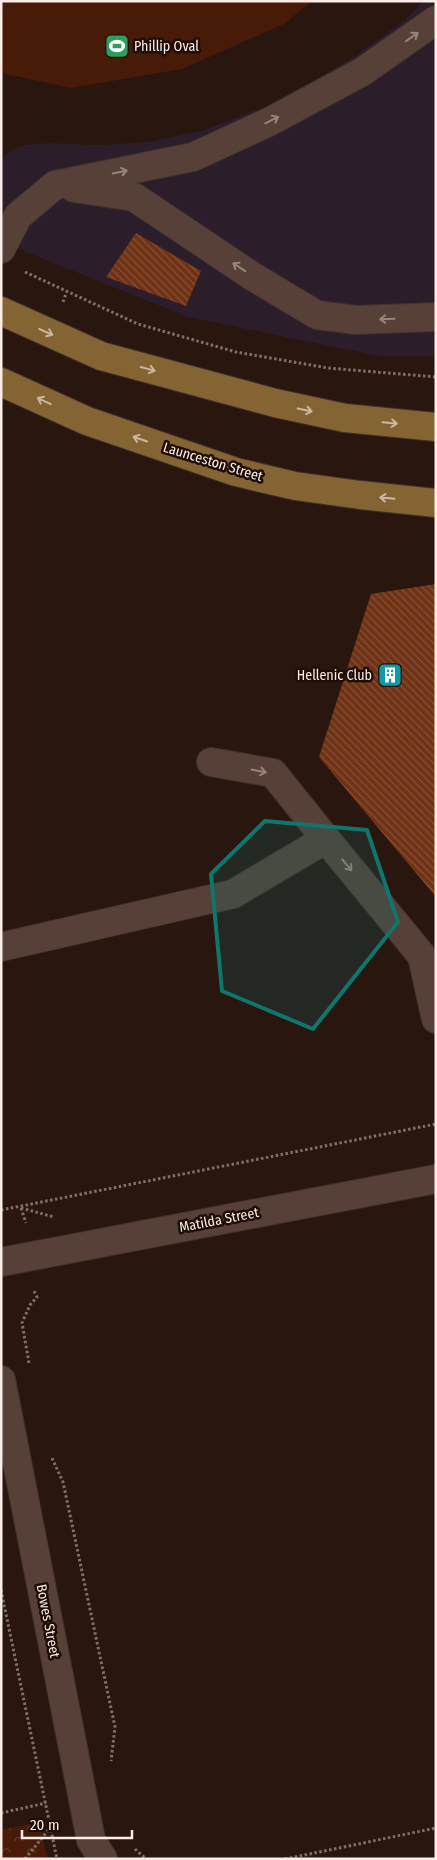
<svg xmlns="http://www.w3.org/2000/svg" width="437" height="1860" font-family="'Fira Sans Condensed',sans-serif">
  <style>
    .industrial { fill: #2b1d29 }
    .grass { fill: #481a08 }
    .park { fill: url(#park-crowns) }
    .building { fill: url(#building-back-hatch) }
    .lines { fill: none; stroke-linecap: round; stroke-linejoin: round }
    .minor-casing { stroke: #40322e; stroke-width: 30 }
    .major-casing { stroke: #40322e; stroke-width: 30 }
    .path { stroke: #81706a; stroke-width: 3; stroke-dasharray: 2.5 2.5; stroke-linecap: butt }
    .minor { stroke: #574038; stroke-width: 28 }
    .major { stroke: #856434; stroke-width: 28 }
    .oneway { stroke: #98857e }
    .oneway2 { stroke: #cbb69f }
    .marked { fill: #0f766e; fill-opacity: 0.2; stroke: #0f766e; stroke-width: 4; stroke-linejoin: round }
    .labels { text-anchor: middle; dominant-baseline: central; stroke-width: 5; stroke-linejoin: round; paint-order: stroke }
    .poi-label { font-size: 14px; fill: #faece7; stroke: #1f0d06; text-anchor: start }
    .street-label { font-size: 14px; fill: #faece7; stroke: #1f0d06 }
  </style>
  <defs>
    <pattern id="park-crowns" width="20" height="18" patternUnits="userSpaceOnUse" patternTransform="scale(1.25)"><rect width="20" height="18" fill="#481a08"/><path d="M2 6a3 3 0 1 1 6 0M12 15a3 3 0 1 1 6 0" fill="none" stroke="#633b2c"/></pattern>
    <pattern id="building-back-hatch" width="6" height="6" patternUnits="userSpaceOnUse" patternTransform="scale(1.25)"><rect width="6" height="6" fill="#703215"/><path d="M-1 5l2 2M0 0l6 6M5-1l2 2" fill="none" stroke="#855037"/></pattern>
  </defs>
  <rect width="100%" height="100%" fill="#29160f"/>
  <path class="industrial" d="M423,1H436V356H377L188,317L1,242V158L10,151L25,145L49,143L97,145L148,142L205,130L281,100L352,58L405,20Z"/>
  <path class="grass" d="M1,1H312L284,24L182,69L71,88L1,73Z"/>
  <path class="park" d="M40,1822L47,1859H1V1830Z"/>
  <path class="building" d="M136,233L201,271L186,306L106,277Z
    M436,584V897L319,757L371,594Z"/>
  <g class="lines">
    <g class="minor-casing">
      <path id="minor" d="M74,188L134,197L252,276L317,315L356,320L436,317
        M1,249L18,216L55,185L193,157L269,122L362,72L436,20
        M211,762L273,773L326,839
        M1,947L233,894L326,839L422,956L436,1019
        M1,1262L436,1179
        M1,1380L91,1840L103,1859"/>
    </g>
    <g class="major-casing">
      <path id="major" d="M1,311L101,356L275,403L345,418L436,427
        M1,382L87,421L236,472L295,486L360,495L436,503"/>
    </g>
    <path class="path" d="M25,272L138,324L236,352L328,368L436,377
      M63,302L67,291
      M21,1208L54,1217
      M21,1208L26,1223
      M1,1210L436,1124
      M29,1363L22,1323L30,1305L37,1297L33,1289
      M52,1458L63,1482L115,1727L111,1761
      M1,1590L57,1859
      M1,1813L46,1803
      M135,1849L146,1859
      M25,1859L50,1828
      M285,1859L436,1828"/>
    <use href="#minor" class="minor"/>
    <use href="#major" class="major"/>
  </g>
  <defs><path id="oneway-shaft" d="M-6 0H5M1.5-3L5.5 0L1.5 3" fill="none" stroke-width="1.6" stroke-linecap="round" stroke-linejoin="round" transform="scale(1.25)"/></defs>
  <g class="oneway">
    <use href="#oneway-shaft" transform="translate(412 37) rotate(-35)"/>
    <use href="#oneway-shaft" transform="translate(272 120) rotate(-27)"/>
    <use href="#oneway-shaft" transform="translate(120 172) rotate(-12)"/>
    <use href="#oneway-shaft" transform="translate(239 267) rotate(-146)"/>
    <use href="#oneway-shaft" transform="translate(387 319) rotate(178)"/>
    <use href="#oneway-shaft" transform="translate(259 771) rotate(11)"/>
    <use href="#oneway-shaft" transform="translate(347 865) rotate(50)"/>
  </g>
  <g class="oneway2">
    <use href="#oneway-shaft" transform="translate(46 332) rotate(24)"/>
    <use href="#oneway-shaft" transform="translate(148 369) rotate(15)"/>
    <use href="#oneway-shaft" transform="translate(44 401) rotate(-155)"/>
    <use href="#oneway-shaft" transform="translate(305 410) rotate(12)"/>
    <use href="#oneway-shaft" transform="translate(390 423) rotate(5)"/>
    <use href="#oneway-shaft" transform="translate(140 439) rotate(-161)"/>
    <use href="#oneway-shaft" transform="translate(387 498) rotate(-174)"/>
  </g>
  <path class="marked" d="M265,821L367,830L398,922L313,1029L222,991L211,874Z"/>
  <defs>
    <g id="stadium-square" transform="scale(1.25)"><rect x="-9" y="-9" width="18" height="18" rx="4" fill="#2e9e5b" stroke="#1f0d06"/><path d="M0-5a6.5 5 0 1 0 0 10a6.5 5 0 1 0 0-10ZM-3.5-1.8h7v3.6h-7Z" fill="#fff"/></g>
    <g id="building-square" transform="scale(1.25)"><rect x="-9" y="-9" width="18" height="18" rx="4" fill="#0f9aa8" stroke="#1f0d06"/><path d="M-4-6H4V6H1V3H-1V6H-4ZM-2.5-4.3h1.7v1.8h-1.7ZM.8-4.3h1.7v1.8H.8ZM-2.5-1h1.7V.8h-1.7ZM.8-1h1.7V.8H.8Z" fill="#fff"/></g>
  </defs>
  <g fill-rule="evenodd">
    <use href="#stadium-square" x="117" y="46"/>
    <use href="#building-square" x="390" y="675"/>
  </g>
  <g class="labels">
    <g class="poi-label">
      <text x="134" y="46">Phillip Oval</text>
      <text x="372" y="675" text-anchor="end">Hellenic Club</text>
    </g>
    <g class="street-label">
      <text transform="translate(213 462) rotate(17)">Launceston Street</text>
      <text transform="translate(219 1220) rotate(-11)">Matilda Street</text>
      <text transform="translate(48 1621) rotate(79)">Bowes Street</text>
    </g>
  </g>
  <rect width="437" height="1860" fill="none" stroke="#faece7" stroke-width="5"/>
  <path d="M22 1830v8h110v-8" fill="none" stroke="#faece7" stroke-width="2.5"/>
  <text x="30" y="1830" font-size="15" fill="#faece7" stroke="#1f0d06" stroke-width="4" paint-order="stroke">20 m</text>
</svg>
